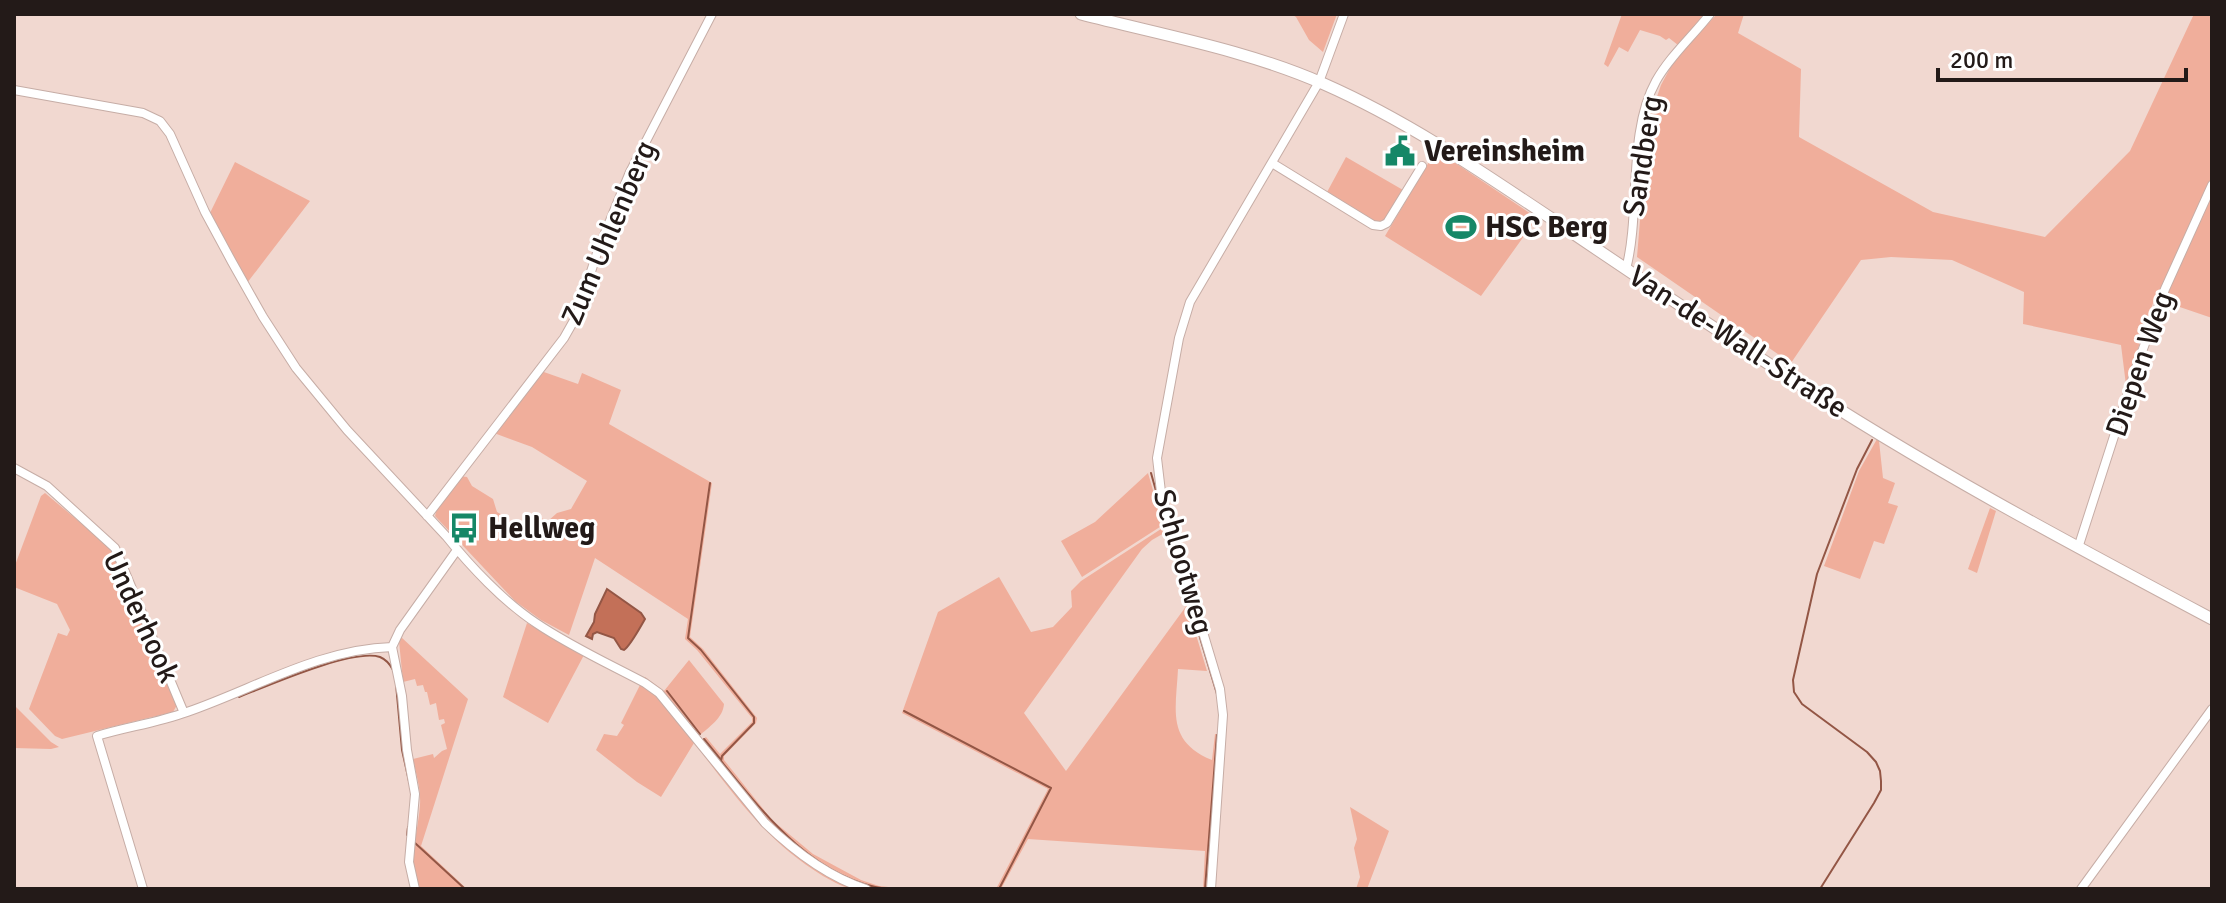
<svg xmlns="http://www.w3.org/2000/svg" width="2226" height="903" font-family="Signika,sans-serif">
  <style>
    .green { fill: #f0ae9b }
    .water { fill: #c37058; stroke: #935645; stroke-width: 2 }
    .lines { fill: none; stroke-linecap: round; stroke-linejoin: round }
    .stream { stroke: #935645; stroke-width: 2 }
    .street-casing { stroke: #c6ada6; stroke-width: 10 }
    .secondary-casing { stroke: #c6ada6; stroke-width: 13 }
    .street { stroke: #fff; stroke-width: 8 }
    .secondary { stroke: #fff; stroke-width: 11 }
    .labels { text-anchor: middle; dominant-baseline: central; stroke-width: 6; stroke-linejoin: round; paint-order: stroke }
    .poi-label { font-size: 30px; font-weight: bold; fill: #231a18; stroke: #fff; text-anchor: start }
    .street-label { font-size: 30px; fill: #231a18; stroke: #fff }
  </style>
  <rect width="100%" height="100%" fill="#f1d8d0"/>
  <path class="green" d="M1291,14H1337L1323,52L1309,40L1296,17Z
    M1622,14H1705L1678,45L1669,38L1666,40L1660,36L1640,30L1628,52L1619,47L1608,67L1604,64Z
    M1717,14H1744L1738,33L1801,69L1799,137L1933,212L2045,237L2130,151L2194,14H2212V318L2168,303L2154,300L2126,385L2121,345L2023,324L2024,292L1952,260L1891,257L1861,260L1791,363L1637,257L1648,123L1661,85L1675,59Z
    M1436,150L1537,218L1481,296L1385,236Z
    M1346,157L1403,190L1386,219L1377,222L1372,221L1326,194Z
    M235,162L310,201L247,283L209,215Z
    M541,371L578,384L582,373L621,390L609,424L712,483L690,637L703,649L757,718L756,723L724,756V760L772,820L813,854L861,880L879,886L907,889H875L862,885L812,859L769,824L702,740L706,737L720,754L752,722V718L697,650L685,639L688,619L595,558L569,635L541,620L515,601L435,516L437,508L460,476L467,477L472,486L493,499L497,512L506,517L521,537H527L541,518L548,521L557,513L571,509L587,481L532,447L494,433Z
    M1877,439L1879,441L1883,478L1895,483L1888,503L1898,506L1884,544L1874,541L1860,579L1824,566L1859,471Z
    M1148,473L1163,525L1082,577L1061,541L1095,522Z
    M45,493L113,550L177,705L173,712L62,739L55,736L29,709L58,633L67,636L70,630L57,604L14,587V568L41,496Z
    M1990,508L1996,511L1977,573L1968,569Z
    M1164,527L1166,532L1152,540L1142,549L1024,713L1066,771L1187,605L1207,671L1178,669C1176,710 1166,741 1212,760L1215,734H1219L1207,889H1203L1205,851L1028,839L1001,889H996L1048,789L902,713L938,612L999,577L1031,632L1053,627L1072,607L1071,591L1081,581Z
    M527,623L584,655L548,723L503,697Z
    M401,637L468,699L421,846L467,889H419C407,860 418,834 420,805C421,789 416,774 413,759L433,754L434,758L442,751L447,749L441,725L445,723L444,719L439,720L436,703L430,705L427,692H425L423,685L417,686L415,679L403,682L399,641Z
    M689,660L724,704C723,718 709,727 699,736L645,679V677L664,691Z
    M640,685H644L657,694L764,826L857,889C845,889 834,882 823,876C765,841 735,795 694,743L661,797L637,782L596,750L604,734L617,736L624,725L621,723Z
    M14,705L51,742L59,747L51,749L14,748Z
    M1350,807L1389,831L1367,889H1356L1360,877L1354,848L1357,839Z"/>
  <path class="water" d="M607,589L641,613L645,619C641,626 630,646 624,650L621,649L614,638L597,632L593,634L592,639L586,636L594,622L595,614Z"/>
  <g class="lines">
    <path class="stream" d="M1151,473L1165,523
      M710,483L688,638L701,650L754,717V723L722,756L721,761C764,814 814,879 887,889
      M1167,528L1217,694
      M396,684L402,750L409,781
      M667,691L700,734
      M239,697C267,686 353,648 380,657C387,660 390,664 393,670
      M904,711L1051,788L999,889
      M704,739L721,760
      M407,835L408,827
      M415,843L465,889
      M1205,889L1217,735
      M1820,889L1874,803L1881,790V781L1880,771L1876,762L1867,752L1802,704L1794,692L1793,680L1817,574L1857,469L1872,440"/>
    <g class="street-casing">
      <path id="street" d="M14,90L143,113L160,121L170,134L205,212L232,262L263,317L296,368L347,430L446,536C470,566 504,602 536,623C570,646 609,664 645,683L659,693L765,823C794,851 828,877 866,889
        M1272,163L1373,225L1381,226L1387,223L1422,166
        M1626,269C1641,213 1627,133 1656,81C1670,56 1692,37 1710,14
        M14,468L47,486L115,548L184,713
        M427,516L564,338L577,315L598,250L630,172L712,14
        M2078,548L2136,368L2165,289L2212,185
        M143,889L97,736C126,727 157,723 187,712C254,689 319,649 392,647
        M415,889L409,862L415,794L407,750L402,696L392,647L400,630L457,550
        M1211,889L1223,715L1220,689L1161,492L1157,458L1179,338L1190,302L1319,82L1344,14
        M2081,889L2212,709"/>
    </g>
    <g class="secondary-casing">
      <path id="secondary" d="M1081,14C1162,35 1247,50 1324,84C1408,121 1482,172 1558,223C1633,274 1708,324 1784,374C1922,465 2067,542 2212,619"/>
    </g>
    <use href="#street" class="street"/>
    <use href="#secondary" class="secondary"/>
  </g>
  <defs>
    <g id="civic-bare" transform="scale(2.4)"><path d="M-.6-6.5H3V-4.5H.6V-3L4-1V1h2V6H-6V1h2V-1L-.6-3ZM-1.2 2.5V6h2.4V2.5Z" fill="#168767" stroke="#fff" stroke-width="2.5" paint-order="stroke"/></g>
    <g id="stadium-bare" transform="scale(2.4)"><path d="M0-5a6.5 5 0 1 0 0 10a6.5 5 0 1 0 0-10ZM-3.5-1.8h7v3.6h-7Z" fill="#168767" stroke="#fff" stroke-width="2.5" paint-order="stroke"/></g>
    <g id="bus-bare" transform="scale(2.4)"><path d="M-5-6H5V4H4V6H2V4H-2V6H-4V4H-5ZM-3.5-4V0h7V-4ZM-3.5 1.2v1.5H-2V1.2ZM2 1.2v1.5H3.5V1.2Z" fill="#168767" stroke="#fff" stroke-width="2.5" paint-order="stroke"/></g>
  </defs>
  <g fill-rule="evenodd">
    <use href="#civic-bare" x="1400" y="151"/>
    <use href="#stadium-bare" x="1461" y="227"/>
    <use href="#bus-bare" x="464" y="528"/>
  </g>
  <g class="labels">
    <g class="poi-label">
      <text x="1424" y="151">Vereinsheim</text>
      <text x="1485" y="227">HSC Berg</text>
      <text x="488" y="528">Hellweg</text>
    </g>
    <g class="street-label">
      <text transform="translate(1643 156) rotate(-81)">Sandberg</text>
      <text transform="translate(609 233) rotate(-67)">Zum Uhlenberg</text>
      <text transform="translate(1738 342) rotate(33)">Van-de-Wall-Straße</text>
      <text transform="translate(2140 364) rotate(-71)">Diepen Weg</text>
      <text transform="translate(1183 562) rotate(74)">Schlootweg</text>
      <text transform="translate(141 617) rotate(65)">Underhook</text>
    </g>
  </g>
  <rect width="2226" height="903" fill="none" stroke="#231a18" stroke-width="32"/>
  <path d="M1938 68v12h248v-12" fill="none" stroke="#231a18" stroke-width="4"/>
  <text x="1950" y="68" font-size="24" fill="#231a18" stroke="#ffffff" stroke-width="6" paint-order="stroke">200 m</text>
</svg>
